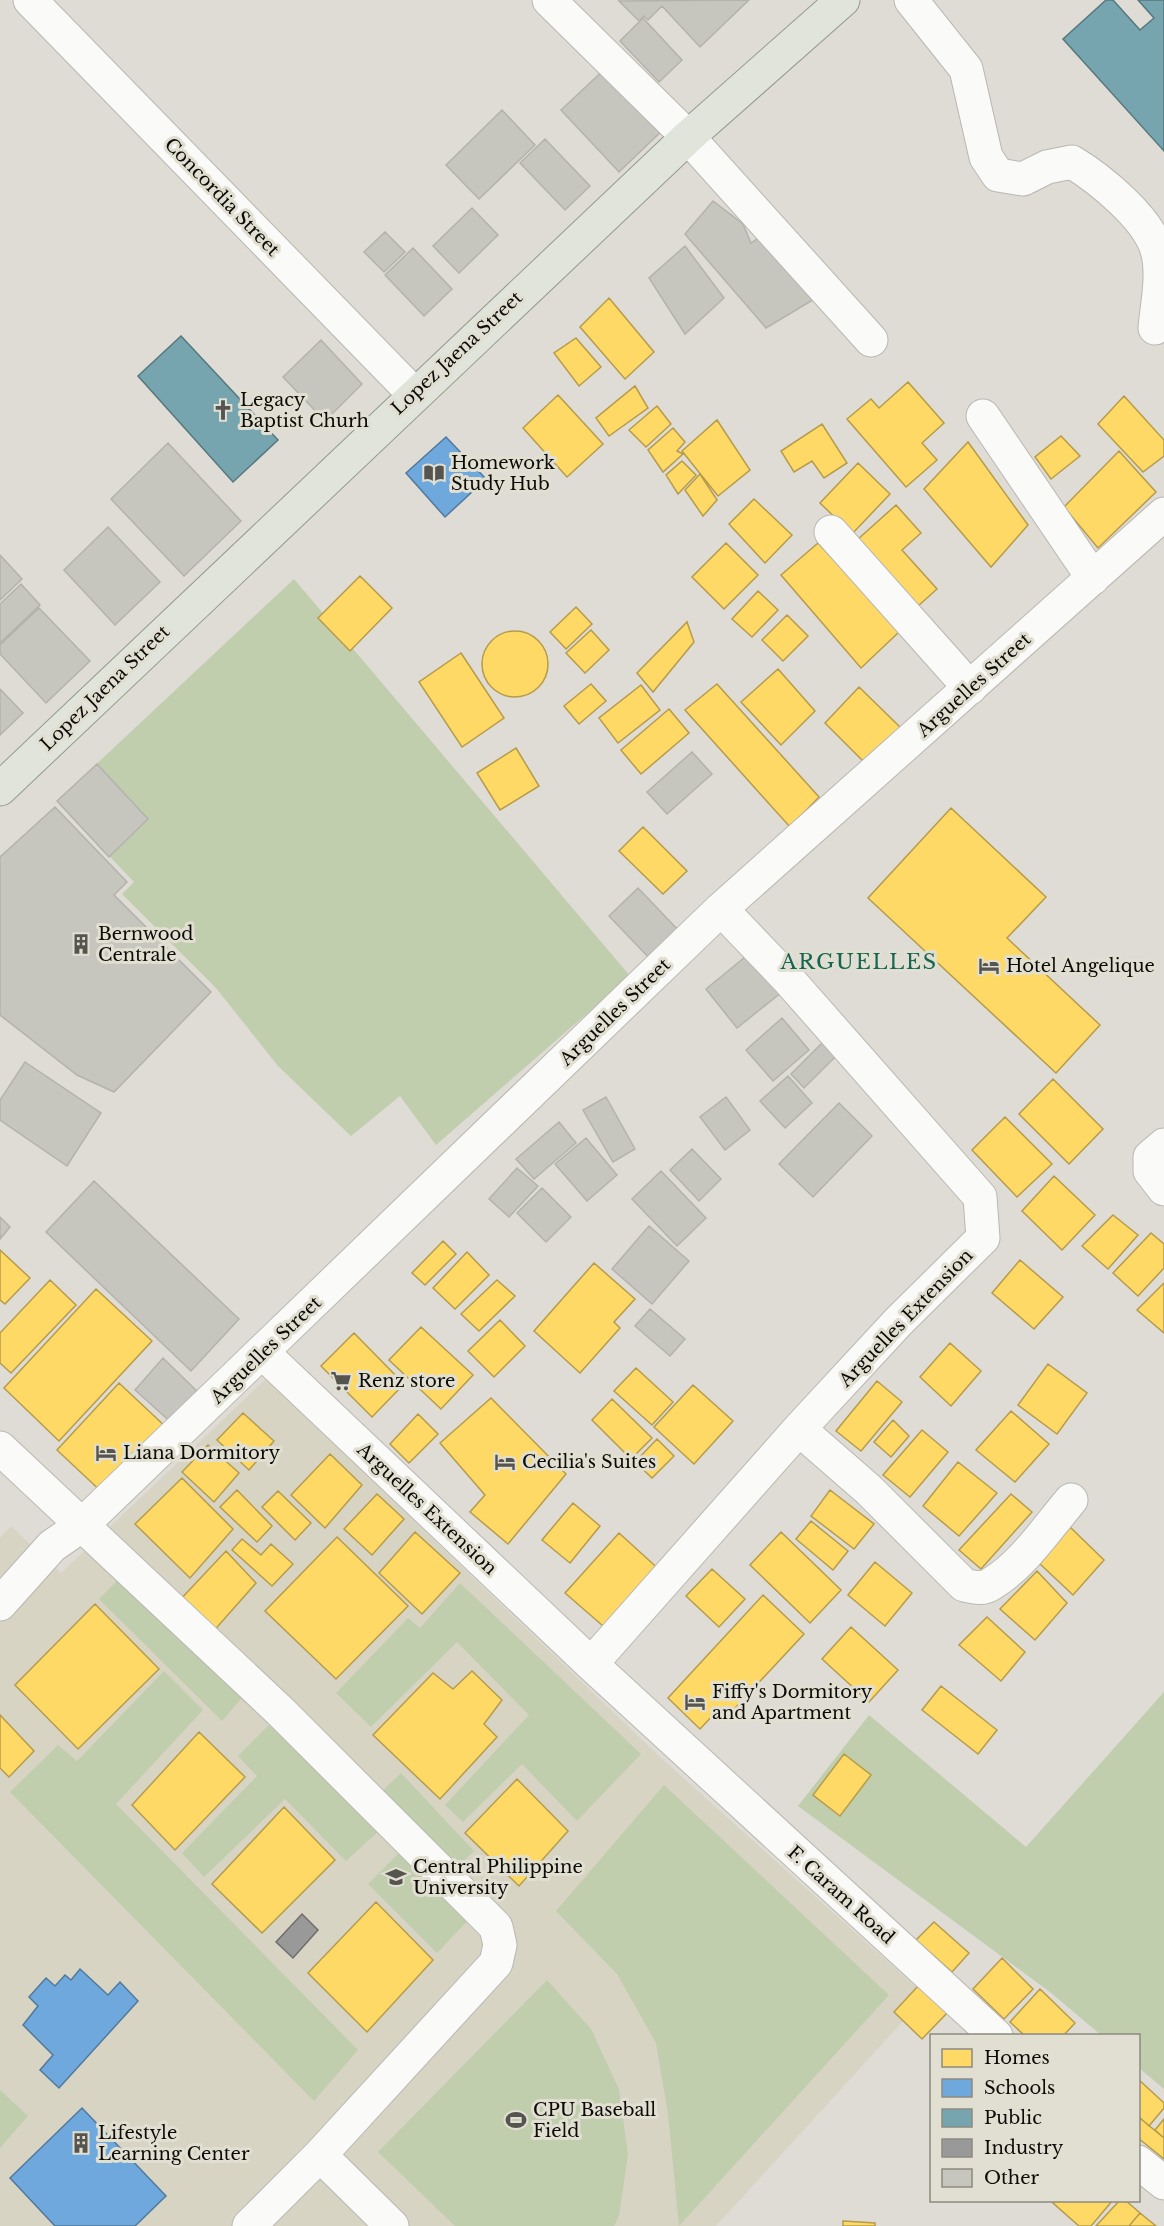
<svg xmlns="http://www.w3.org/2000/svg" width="1164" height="2226" font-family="'Libre Baskerville',serif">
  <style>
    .built { fill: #d7d4c4 }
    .green { fill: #c0cead }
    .homes { fill: #ffd966; stroke: #b69b4a; stroke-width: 1.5 }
    .schools { fill: #6fa8dc; stroke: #51799c; stroke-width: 1.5 }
    .public { fill: #76a5af; stroke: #56777d; stroke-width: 1.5 }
    .industry { fill: #999; stroke: #6f6e6d; stroke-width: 1.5 }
    .building { fill: #c6c5be; stroke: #b4b2ac; stroke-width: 1.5 }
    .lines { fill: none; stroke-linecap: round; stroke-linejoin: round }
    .minor-casing { stroke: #b9b7b1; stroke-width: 35 }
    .major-casing { stroke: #949b89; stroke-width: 35 }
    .minor { stroke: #fafaf9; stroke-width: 33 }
    .major { stroke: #e1e4db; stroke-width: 33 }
    .labels { text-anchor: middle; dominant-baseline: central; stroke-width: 6; stroke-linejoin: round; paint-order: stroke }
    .street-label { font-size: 18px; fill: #0c0b07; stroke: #e1dfd1 }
    .poi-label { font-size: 18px; fill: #0c0b07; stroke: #e1dfd1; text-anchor: start }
    .quarter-label { font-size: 21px; letter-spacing: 1.5px; fill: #176654; stroke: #e1dfd1 }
  </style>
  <rect width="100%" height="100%" fill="#dedcd4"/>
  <path class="built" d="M266,1379L660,1757L926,1996L716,2226H0V1538L11,1526L61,1573Z"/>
  <path class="green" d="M294,579L630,976L436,1145L400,1096L351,1136L278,1066L216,988L122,894L134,882L57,801Z
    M117,1581L245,1694L222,1721L99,1599Z
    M460,1583L641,1754L577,1821L522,1764L463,1822L445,1805L529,1715L457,1642L371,1727L336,1693L408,1618L420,1628Z
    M164,1671L203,1710L116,1804L358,2050L314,2101L10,1792L58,1745L77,1761Z
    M1164,1692V2089L1139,2068L1138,2036L1101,2035L1050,1992L798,1806L869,1715L1026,1847Z
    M274,1720L381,1829L346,1861L285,1799L204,1877L182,1853L257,1776L238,1756Z
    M401,1773L474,1851L452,1872L377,1796Z
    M664,1785L889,1995L679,2226L668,2114L656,2043L617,1974L556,1911Z
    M405,1847L474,1914L437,1953L368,1884Z
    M547,1980L591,2029L619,2089L628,2155L619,2216L614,2226H455L378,2152Z
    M0,2090L28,2116L0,2148Z"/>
  <path class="homes" d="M609,298L654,352L625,379L580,327Z
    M576,338L601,367L579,386L554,353Z
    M908,382L944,423L922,443L937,460L906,487L847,419L871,399L879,408Z
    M635,386L648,408L609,436L596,418Z
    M558,395L603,444L567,477L523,428Z
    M1124,396L1164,440V456L1143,472L1098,424Z
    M657,406L671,424L646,447L629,430Z
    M717,420L750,470L718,496L682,451Z
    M822,424L847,463L824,478L812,461L794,472L781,451Z
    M673,428L685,442L677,451L683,454L663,472L648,450Z
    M1061,436L1080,456L1051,479L1035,457Z
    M968,442L1028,525L991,567L924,489Z
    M1119,451L1156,492L1098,548L1064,507Z
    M682,461L696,475L678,494L666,475Z
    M858,463L890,494L852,534L820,503Z
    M700,474L717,500L703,516L685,490Z
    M754,499L792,535L765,563L729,524Z
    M896,505L921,533L902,550L937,589L917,607L857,540Z
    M726,543L758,575L724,609L692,577Z
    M818,543L900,631L861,668L781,575Z
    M360,576L392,608L350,651L318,618Z
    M758,591L778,610L752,637L732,619Z
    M576,607L592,624L566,649L550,632Z
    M787,615L808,636L783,661L762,640Z
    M687,622L694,642L653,692L637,673Z
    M591,630L609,650L585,673L566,653Z
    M482 664a33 33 0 1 1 66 0a33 33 0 1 1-66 0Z
    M461,653L504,718L462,747L419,682Z
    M778,669L815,711L781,745L741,702Z
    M591,684L606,701L579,724L564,706Z
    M717,684L819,797L790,827L685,710Z
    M641,685L660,710L618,743L599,718Z
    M859,687L901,728L866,764L825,723Z
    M669,709L689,733L641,774L621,750Z
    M516,748L539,786L500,810L477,773Z
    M951,808L1046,897L1007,938L1100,1025L1056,1073L868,898Z
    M643,827L687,871L663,894L619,851Z
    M1053,1079L1103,1129L1069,1164L1019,1114Z
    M1005,1117L1052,1164L1017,1197L972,1150Z
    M1054,1176L1095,1215L1062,1250L1022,1211Z
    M1113,1215L1138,1235L1108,1269L1082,1246Z
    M1151,1233L1164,1244V1268L1138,1296L1113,1273Z
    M443,1241L456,1254L425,1285L412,1273Z
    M0,1250L30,1278L5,1304L0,1300Z
    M467,1252L489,1275L455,1309L433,1288Z
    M1020,1260L1063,1297L1034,1329L992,1293Z
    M594,1263L635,1299L614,1322L620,1328L580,1373L534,1331Z
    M50,1280L76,1305L11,1373L0,1363V1333Z
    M497,1280L515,1296L479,1331L461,1314Z
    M1164,1283V1333L1137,1310Z
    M96,1289L152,1341L59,1441L4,1388Z
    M500,1320L525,1346L494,1377L468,1351Z
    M421,1327L473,1375L441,1409L389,1360Z
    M354,1333L404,1384L372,1417L321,1366Z
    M950,1343L981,1371L951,1406L920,1377Z
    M1048,1364L1087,1393L1057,1434L1018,1405Z
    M636,1368L673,1402L652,1425L614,1391Z
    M877,1381L902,1402L861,1451L836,1431Z
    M119,1383L168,1429L106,1496L57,1450Z
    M693,1385L733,1421L694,1464L654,1427Z
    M491,1398L566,1474L508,1544L470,1512L485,1495L440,1443Z
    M612,1399L652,1438L631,1459L592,1420Z
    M1011,1411L1049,1444L1015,1482L976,1450Z
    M243,1413L274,1441L249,1470L217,1440Z
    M418,1414L438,1434L409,1463L390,1444Z
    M893,1420L909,1436L891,1457L874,1442Z
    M922,1430L948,1452L910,1497L883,1475Z
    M657,1439L674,1456L652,1478L635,1462Z
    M208,1445L239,1473L214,1502L182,1472Z
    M330,1454L362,1485L325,1528L291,1495Z
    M958,1462L997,1493L959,1536L923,1506Z
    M182,1478L233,1529L190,1578L135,1524Z
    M237,1490L272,1526L257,1542L220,1507Z
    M830,1490L874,1524L854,1549L811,1516Z
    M278,1491L311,1523L295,1540L262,1507Z
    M377,1494L404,1519L372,1555L344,1529Z
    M1011,1494L1032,1512L981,1569L959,1550Z
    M573,1503L600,1526L570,1563L542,1540Z
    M811,1521L848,1551L833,1570L796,1539Z
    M1070,1527L1104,1560L1073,1595L1039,1563Z
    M415,1532L460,1573L422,1614L379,1573Z
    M781,1532L841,1590L810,1623L750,1565Z
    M619,1533L663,1573L610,1632L565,1593Z
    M337,1537L408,1606L336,1679L265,1611Z
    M242,1539L261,1555L271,1544L293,1564L272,1586L232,1550Z
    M226,1551L256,1583L211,1634L178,1602Z
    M875,1562L912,1593L885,1626L848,1595Z
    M712,1569L745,1599L719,1627L686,1596Z
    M1037,1571L1067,1603L1035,1640L1000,1609Z
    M763,1595L804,1634L723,1721L715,1713L700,1729L668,1698Z
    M95,1604L159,1669L78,1749L15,1685Z
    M987,1617L1025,1652L1001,1681L959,1645Z
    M851,1627L898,1670L869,1702L822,1659Z
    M472,1671L502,1700L484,1724L497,1737L440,1799L373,1735L433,1673L453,1689Z
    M941,1686L997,1730L978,1754L922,1710Z
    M0,1715L34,1751L9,1777L0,1768Z
    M199,1732L245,1777L175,1850L132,1805Z
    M844,1754L871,1775L840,1816L813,1795Z
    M517,1779L568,1831L519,1886L465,1833Z
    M284,1807L335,1860L262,1933L212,1884Z
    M376,1902L433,1960L367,2032L308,1973Z
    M934,1922L969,1953L952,1972L916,1940Z
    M1002,1958L1033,1989L1004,2019L973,1989Z
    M919,1985L948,2012L922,2039L894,2012Z
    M1040,1989L1075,2023L1063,2036H1025L1010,2022Z
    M1138,2079L1164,2103V2108L1149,2126L1138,2116Z
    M1141,2119L1164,2138V2159L1138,2138V2122Z
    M1164,2119V2138L1155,2130Z
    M1055,2200H1113L1091,2226H1079L1053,2203Z
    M1120,2200H1125L1140,2213L1129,2226H1096Z
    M1140,2213L1156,2226H1129Z
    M843,2221L875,2223V2226H843Z"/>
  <path class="schools" d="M446,437L486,479L445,517L406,473Z
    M80,1969L108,1995L120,1982L138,2001L59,2088L40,2070L53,2055L23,2025L38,2006L29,1997L46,1978L55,1986L65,1975L71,1980Z
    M82,2108L166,2196L135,2226H55L10,2178Z"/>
  <path class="public" d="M1106,0H1113L1140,30L1154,18L1138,0H1164V151L1063,39Z
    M181,336L278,440L233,482L138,376Z"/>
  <path class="industry" d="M302,1914L318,1930L293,1958L276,1942Z"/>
  <path class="building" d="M749,0L700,47L662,6L648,20L644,16L639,21L619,1Z
    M643,18L682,60L659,82L620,41Z
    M609,65L667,126L619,172L561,110Z
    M502,110L535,145L479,199L446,165Z
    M545,139L590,186L565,210L520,163Z
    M713,201L743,224L751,243L770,230L821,295L766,328L685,234Z
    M472,208L498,235L459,273L433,246Z
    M385,232L405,252L384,272L364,252Z
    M685,246L724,298L685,334L649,278Z
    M413,248L452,289L424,316L385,275Z
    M321,340L362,384L325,421L283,377Z
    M168,443L241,521L184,576L111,499Z
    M108,527L160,582L115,625L64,570Z
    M0,555L22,579L0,600Z
    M21,584L40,605L0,643V604Z
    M39,608L90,661L46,703L0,654V645Z
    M0,689L23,713L0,735Z
    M692,752L712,774L667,814L647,792Z
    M97,764L148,819L109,857L57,801Z
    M55,807L127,882L114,895L211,992L114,1092L77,1075L0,1015V857Z
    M638,888L681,933L652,961L609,916Z
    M750,953L782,992L737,1028L706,989Z
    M782,1018L809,1050L773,1081L746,1050Z
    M823,1042L837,1055L804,1088L791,1074Z
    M25,1062L101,1113L67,1166L0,1120V1100Z
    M788,1076L812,1103L785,1128L760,1101Z
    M606,1097L635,1149L613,1162L583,1110Z
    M726,1097L750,1130L725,1150L700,1117Z
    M839,1103L872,1136L813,1197L779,1164Z
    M559,1122L576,1143L534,1179L516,1159Z
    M586,1138L617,1175L587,1201L555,1164Z
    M692,1149L721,1179L699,1201L670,1170Z
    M517,1168L538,1186L509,1217L489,1199Z
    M661,1171L706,1218L677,1246L632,1199Z
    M94,1181L239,1319L191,1371L46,1232Z
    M542,1188L571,1217L546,1242L517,1213Z
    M0,1217L10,1227L0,1239Z
    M649,1226L689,1261L652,1304L612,1269Z
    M650,1309L685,1339L670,1356L635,1326Z
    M163,1358L201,1395L174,1425L135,1390Z"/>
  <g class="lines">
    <g class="minor-casing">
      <path id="minor" d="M30,0L414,394
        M549,0L688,137L871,340
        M911,0L966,69L986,157L998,175L1023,179L1047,167L1072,162C1100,179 1148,218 1157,250C1164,274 1157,304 1155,328
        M983,416L1093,578
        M831,532L970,688
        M1164,1145L1150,1157V1171L1164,1189
        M263,1353L591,1664L996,2036
        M799,1429L869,1490L964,1585C973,1587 983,1590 991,1584C1023,1565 1047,1528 1071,1500
        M0,1448L280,1711L496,1927L500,1945L496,1963L320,2155L249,2226
        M0,1604L52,1546L81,1526L721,909L1164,514
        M591,1664L799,1429L898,1322L983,1238L980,1197L788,979L721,909
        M320,2155L392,2226
        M1138,2162L1164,2183"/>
    </g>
    <g class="major-casing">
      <path id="major" d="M0,789L688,137L843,0"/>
    </g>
    <use href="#minor" class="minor"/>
    <use href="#major" class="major"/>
  </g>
  <defs>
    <g id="church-bare" transform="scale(1.62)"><path d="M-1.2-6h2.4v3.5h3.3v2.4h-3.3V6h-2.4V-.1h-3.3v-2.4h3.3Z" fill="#56544f" stroke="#e1dfd1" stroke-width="2.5" paint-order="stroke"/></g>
    <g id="library-bare" transform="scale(1.62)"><path d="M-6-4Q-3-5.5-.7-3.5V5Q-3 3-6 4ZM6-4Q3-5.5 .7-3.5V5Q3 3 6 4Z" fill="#56544f" stroke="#e1dfd1" stroke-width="2.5" paint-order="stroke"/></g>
    <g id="building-bare" transform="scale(1.62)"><path d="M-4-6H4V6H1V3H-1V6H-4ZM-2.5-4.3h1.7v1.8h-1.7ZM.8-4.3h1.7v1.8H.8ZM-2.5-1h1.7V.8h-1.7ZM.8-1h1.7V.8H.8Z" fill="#56544f" stroke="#e1dfd1" stroke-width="2.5" paint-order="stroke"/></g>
    <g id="hotel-bare" transform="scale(1.62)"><path d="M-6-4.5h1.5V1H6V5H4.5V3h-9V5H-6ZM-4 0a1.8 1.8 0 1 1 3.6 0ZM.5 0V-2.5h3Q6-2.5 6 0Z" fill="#56544f" stroke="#e1dfd1" stroke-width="2.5" paint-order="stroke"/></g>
    <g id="supermarket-bare" transform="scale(1.62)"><path d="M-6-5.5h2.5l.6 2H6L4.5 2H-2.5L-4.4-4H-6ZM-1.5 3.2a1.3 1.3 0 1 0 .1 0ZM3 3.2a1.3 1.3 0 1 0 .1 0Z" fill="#56544f" stroke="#e1dfd1" stroke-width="2.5" paint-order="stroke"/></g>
    <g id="university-bare" transform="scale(1.62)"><path d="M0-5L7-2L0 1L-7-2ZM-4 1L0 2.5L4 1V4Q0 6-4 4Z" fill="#56544f" stroke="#e1dfd1" stroke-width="2.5" paint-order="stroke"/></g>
    <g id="stadium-bare" transform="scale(1.62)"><path d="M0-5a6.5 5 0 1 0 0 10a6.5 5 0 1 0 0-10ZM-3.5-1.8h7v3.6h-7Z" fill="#56544f" stroke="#e1dfd1" stroke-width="2.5" paint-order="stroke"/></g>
  </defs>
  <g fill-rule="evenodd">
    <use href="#church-bare" x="223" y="410"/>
    <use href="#library-bare" x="434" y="473"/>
    <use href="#building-bare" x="81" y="944"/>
    <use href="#hotel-bare" x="989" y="966"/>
    <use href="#supermarket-bare" x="341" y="1381"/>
    <use href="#hotel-bare" x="106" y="1453"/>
    <use href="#hotel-bare" x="505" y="1462"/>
    <use href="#hotel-bare" x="695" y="1702"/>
    <use href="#university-bare" x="396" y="1877"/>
    <use href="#stadium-bare" x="516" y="2120"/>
    <use href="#building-bare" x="81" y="2143"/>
  </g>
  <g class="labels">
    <g class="street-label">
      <text transform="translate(222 197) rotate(46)">Concordia Street</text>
      <text transform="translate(457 353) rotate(-43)">Lopez Jaena Street</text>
      <text transform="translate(974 685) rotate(-42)">Arguelles Street</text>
      <text transform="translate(105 688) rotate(-44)">Lopez Jaena Street</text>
      <text transform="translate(615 1012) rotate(-44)">Arguelles Street</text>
      <text transform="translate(906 1318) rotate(-46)">Arguelles Extension</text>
      <text transform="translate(266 1350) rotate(-44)">Arguelles Street</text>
      <text transform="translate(427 1509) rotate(43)">Arguelles Extension</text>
      <text transform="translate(841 1895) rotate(42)">F. Caram Road</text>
    </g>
    <g class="poi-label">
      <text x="240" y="400">Legacy<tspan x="240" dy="21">Baptist Churh</tspan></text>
      <text x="451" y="463">Homework<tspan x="451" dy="21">Study Hub</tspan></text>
      <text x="98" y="934">Bernwood<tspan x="98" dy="21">Centrale</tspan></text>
      <text x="1006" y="966">Hotel Angelique</text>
      <text x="358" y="1381">Renz store</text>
      <text x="123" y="1453">Liana Dormitory</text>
      <text x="522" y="1462">Cecilia's Suites</text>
      <text x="712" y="1692">Fiffy's Dormitory<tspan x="712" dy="21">and Apartment</tspan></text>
      <text x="413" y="1867">Central Philippine<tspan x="413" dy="21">University</tspan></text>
      <text x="533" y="2110">CPU Baseball<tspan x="533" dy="21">Field</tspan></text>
      <text x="98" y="2133">Lifestyle<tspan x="98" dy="21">Learning Center</tspan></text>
    </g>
    <g class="quarter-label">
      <text x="859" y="962">ARGUELLES</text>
    </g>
  </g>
  <rect x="930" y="2034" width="210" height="168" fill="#e1dfd1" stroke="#8c8a80" stroke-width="1.5"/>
  <rect x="942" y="2049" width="30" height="18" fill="#ffd966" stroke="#8c8a80" stroke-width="1.5"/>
  <text x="984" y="2064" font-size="18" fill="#0c0b07">Homes</text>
  <rect x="942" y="2079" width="30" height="18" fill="#6fa8dc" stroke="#8c8a80" stroke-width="1.5"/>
  <text x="984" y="2094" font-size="18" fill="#0c0b07">Schools</text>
  <rect x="942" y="2109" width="30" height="18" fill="#76a5af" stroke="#8c8a80" stroke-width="1.5"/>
  <text x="984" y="2124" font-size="18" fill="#0c0b07">Public</text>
  <rect x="942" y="2139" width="30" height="18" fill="#999999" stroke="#8c8a80" stroke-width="1.5"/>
  <text x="984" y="2154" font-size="18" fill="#0c0b07">Industry</text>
  <rect x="942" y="2169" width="30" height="18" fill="#c6c5be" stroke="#8c8a80" stroke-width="1.5"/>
  <text x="984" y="2184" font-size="18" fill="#0c0b07">Other</text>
</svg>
